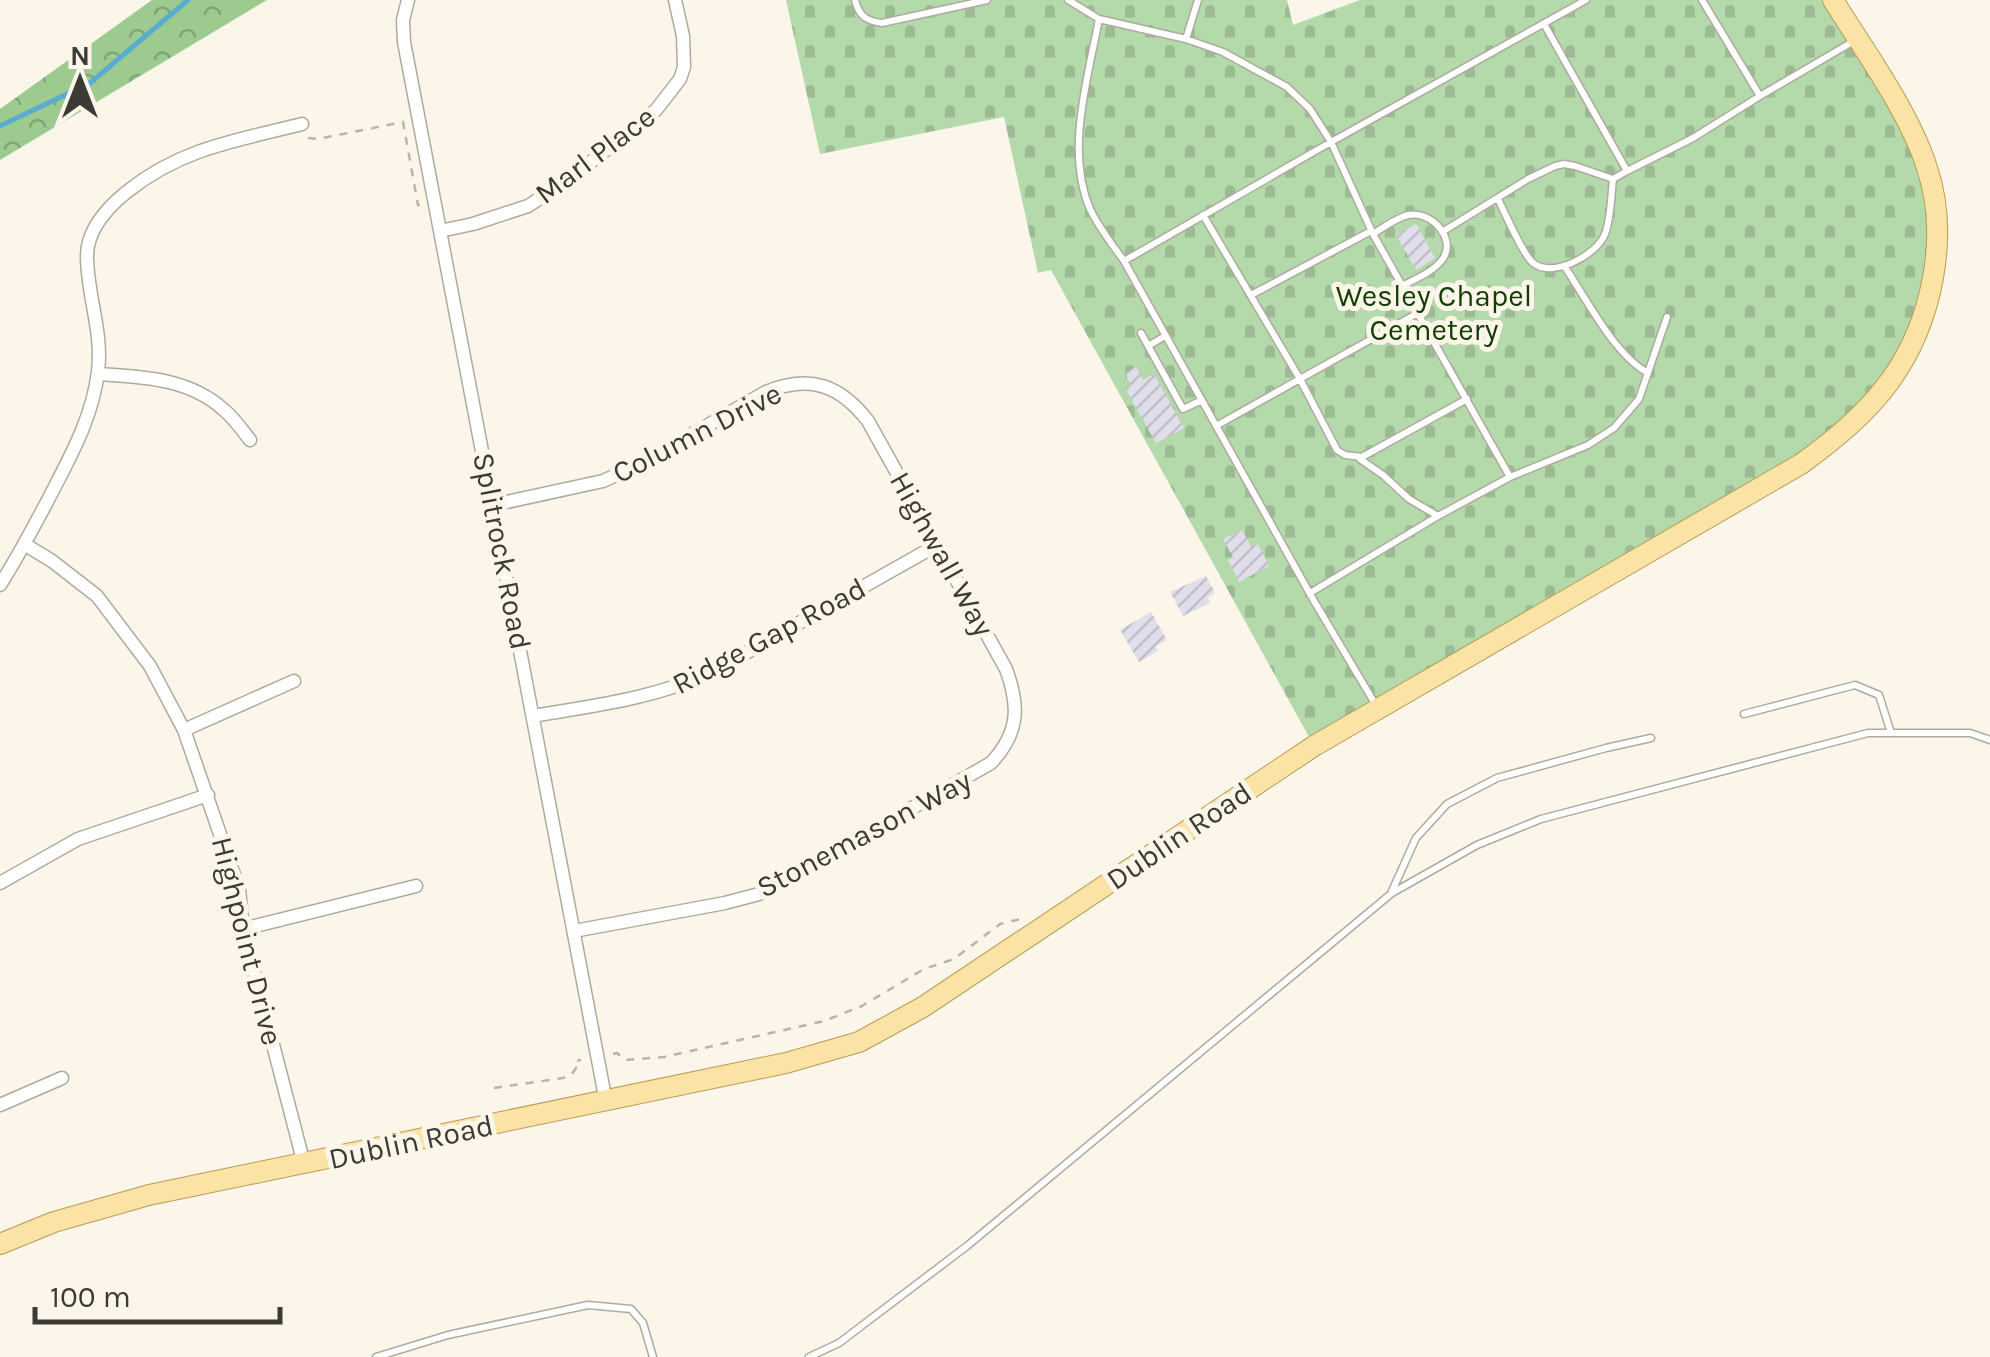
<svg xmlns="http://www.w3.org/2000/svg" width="1990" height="1357" font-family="Karla,sans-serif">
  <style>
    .forest { fill: url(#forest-crowns) }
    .cemetery { fill: url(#cemetery-stones) }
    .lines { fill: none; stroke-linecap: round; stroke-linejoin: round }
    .stream { stroke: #59accf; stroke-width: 5 }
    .building { fill: url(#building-hatch) }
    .service-casing { stroke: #afaa9f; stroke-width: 9 }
    .minor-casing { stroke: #afaa9f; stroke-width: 15 }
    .primary-casing { stroke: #b79c58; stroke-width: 22 }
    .path { stroke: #b9b4ab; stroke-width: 2.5; stroke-dasharray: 8 8; stroke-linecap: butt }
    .service { stroke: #fff; stroke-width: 6 }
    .minor { stroke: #fff; stroke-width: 12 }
    .primary { stroke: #fbe3a6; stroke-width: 20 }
    .labels { text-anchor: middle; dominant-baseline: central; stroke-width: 10; stroke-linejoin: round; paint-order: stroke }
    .street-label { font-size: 30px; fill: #3d3a36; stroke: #fcf6ea }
    .park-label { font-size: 30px; fill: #123e00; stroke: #fcf6ea }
  </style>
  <defs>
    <pattern id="forest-crowns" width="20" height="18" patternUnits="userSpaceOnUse" patternTransform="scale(2.5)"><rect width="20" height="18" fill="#9cca8f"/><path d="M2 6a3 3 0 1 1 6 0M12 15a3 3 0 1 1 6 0" fill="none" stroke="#80a576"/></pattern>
    <pattern id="cemetery-stones" width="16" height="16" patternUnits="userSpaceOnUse" patternTransform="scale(2.5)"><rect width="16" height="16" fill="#b4d9aa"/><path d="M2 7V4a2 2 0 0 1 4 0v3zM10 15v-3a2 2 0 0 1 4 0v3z" fill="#9cbb93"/></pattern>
    <pattern id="building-hatch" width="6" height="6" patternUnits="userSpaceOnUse" patternTransform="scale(2.5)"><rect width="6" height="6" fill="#e1deeb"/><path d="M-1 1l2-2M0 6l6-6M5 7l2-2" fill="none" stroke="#c2bfca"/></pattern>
  </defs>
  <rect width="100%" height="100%" fill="#fcf6ea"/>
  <path class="forest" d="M152,0H267L0,160V109Z"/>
  <path class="cemetery" d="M786,0H1287L1293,25L1360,0H1833L1902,113L1936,215L1925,311L1853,423L1314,746L1051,270L1038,273L1004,117L820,154Z"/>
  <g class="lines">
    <path class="stream" d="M0,126L90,83L188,0"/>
  </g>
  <path class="building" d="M1416,224L1435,258L1416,270L1396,235Z
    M1136,367L1143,380L1154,374L1184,428L1156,443L1125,388L1131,385L1125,373Z
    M1242,530L1251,547L1258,544L1269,566L1239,582L1228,560L1233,557L1223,539Z
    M1206,576L1215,593L1208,598L1210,603L1183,616L1170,592Z
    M1151,612L1167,640L1156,646L1158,651L1139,662L1120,630Z"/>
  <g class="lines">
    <g class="service-casing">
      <path id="service" d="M855,0C859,16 866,21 882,23L987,0
        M1068,0L1099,19L1186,39L1223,52L1287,87L1310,109L1331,142L1373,234L1510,477L1438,516L1310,593
        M1099,19C1088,78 1065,151 1090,209C1099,228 1112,244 1124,261
        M1544,24L1627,171L1613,179
        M1186,39L1198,0
        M1760,96L1854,41
        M1627,171L1693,138L1760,96L1702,0
        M1203,215L1300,379L1337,450L1345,455L1362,457L1467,399
        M1442,232L1528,179L1555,166L1564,164L1575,166L1613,179C1611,197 1611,218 1605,234C1597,255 1551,280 1532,262C1521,251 1506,215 1498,199
        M1373,234C1384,227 1396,218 1408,215C1431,210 1458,239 1442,260C1433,272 1415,279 1402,286
        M1565,267C1587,300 1614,354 1648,373
        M1251,295L1371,231
        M1141,333L1183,409L1202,400
        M1148,346L1165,336
        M1216,426L1418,313
        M1360,459L1383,475L1409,499L1438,516
        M1510,477L1588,445L1614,428L1639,399L1667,317
        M1377,707L1314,601L1124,261L1331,142L1586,0
        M1744,714L1855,685L1879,695L1891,733
        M1392,891L1416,838L1447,804L1497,778L1606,748L1651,738
        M376,1357L448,1335L588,1305L631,1309L643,1323L653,1357
        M809,1357L839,1343L967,1246L1392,893L1477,845L1541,819L1868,733H1970L1990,740"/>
    </g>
    <g class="minor-casing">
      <path id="minor" d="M408,0L403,20L404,42L606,1102
        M440,231L473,224L528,206L567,181L656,110L680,79L684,67L683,36L675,0
        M98,374C143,377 189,378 224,410C234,418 242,430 250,440
        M493,505L603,481L638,465L766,392C810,374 840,385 868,421L1006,669C1020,707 1019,733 991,763L789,878L759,894L725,903L574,931
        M24,544L52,561L97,596L150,666L184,730L239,889L243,929L304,1164
        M0,585C18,557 33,528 49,498C70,457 93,417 98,371C103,332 87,295 87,256C87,208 157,167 198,152C231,140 267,133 302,124
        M533,716C598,705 652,699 712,672L937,545
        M184,730L294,681
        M0,883L78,839L208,795
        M243,929L416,886
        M0,1105L62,1078"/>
    </g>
    <g class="primary-casing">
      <path id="primary" d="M0,1244L54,1222L149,1195L786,1063L859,1042L923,1007L1314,746L1801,464C1834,440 1866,414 1890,381C1932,323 1950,236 1927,168C1910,113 1864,50 1833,0"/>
    </g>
    <path class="path" d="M308,138L318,139L403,122L418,205H420
      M613,1054L617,1053L625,1060L664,1057L824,1021L862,1006L924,969L954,959L1000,924L1021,919
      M494,1088L563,1078L572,1074L576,1068L575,1061L581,1060"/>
    <use href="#service" class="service"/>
    <use href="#minor" class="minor"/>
    <use href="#primary" class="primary"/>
  </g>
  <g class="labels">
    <g class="street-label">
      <text transform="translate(595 155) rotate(-37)">Marl Place</text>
      <text transform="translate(697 433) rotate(-27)">Column Drive</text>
      <text transform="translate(502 551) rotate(79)">Splitrock Road</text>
      <text transform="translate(942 554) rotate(61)">Highwall Way</text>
      <text transform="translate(769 636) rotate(-28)">Ridge Gap Road</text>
      <text transform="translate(864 834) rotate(-28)">Stonemason Way</text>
      <text transform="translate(1179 836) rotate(-34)">Dublin Road</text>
      <text transform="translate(247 941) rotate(76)">Highpoint Drive</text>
      <text transform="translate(411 1142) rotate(-12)">Dublin Road</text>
    </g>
    <g class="park-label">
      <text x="1434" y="296">Wesley Chapel<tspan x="1434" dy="34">Cemetery</tspan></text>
    </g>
  </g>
  <g transform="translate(80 80)" stroke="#fcf6ea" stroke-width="8" paint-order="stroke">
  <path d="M0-8L18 38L0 25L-18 38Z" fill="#3d3a36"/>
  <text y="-15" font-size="28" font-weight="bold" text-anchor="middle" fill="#3d3a36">N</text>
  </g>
  <path d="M35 1307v15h245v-15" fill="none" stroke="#3d3a36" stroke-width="5"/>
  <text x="50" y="1307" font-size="30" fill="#3d3a36" stroke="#fcf6ea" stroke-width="8" paint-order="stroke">100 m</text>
</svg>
